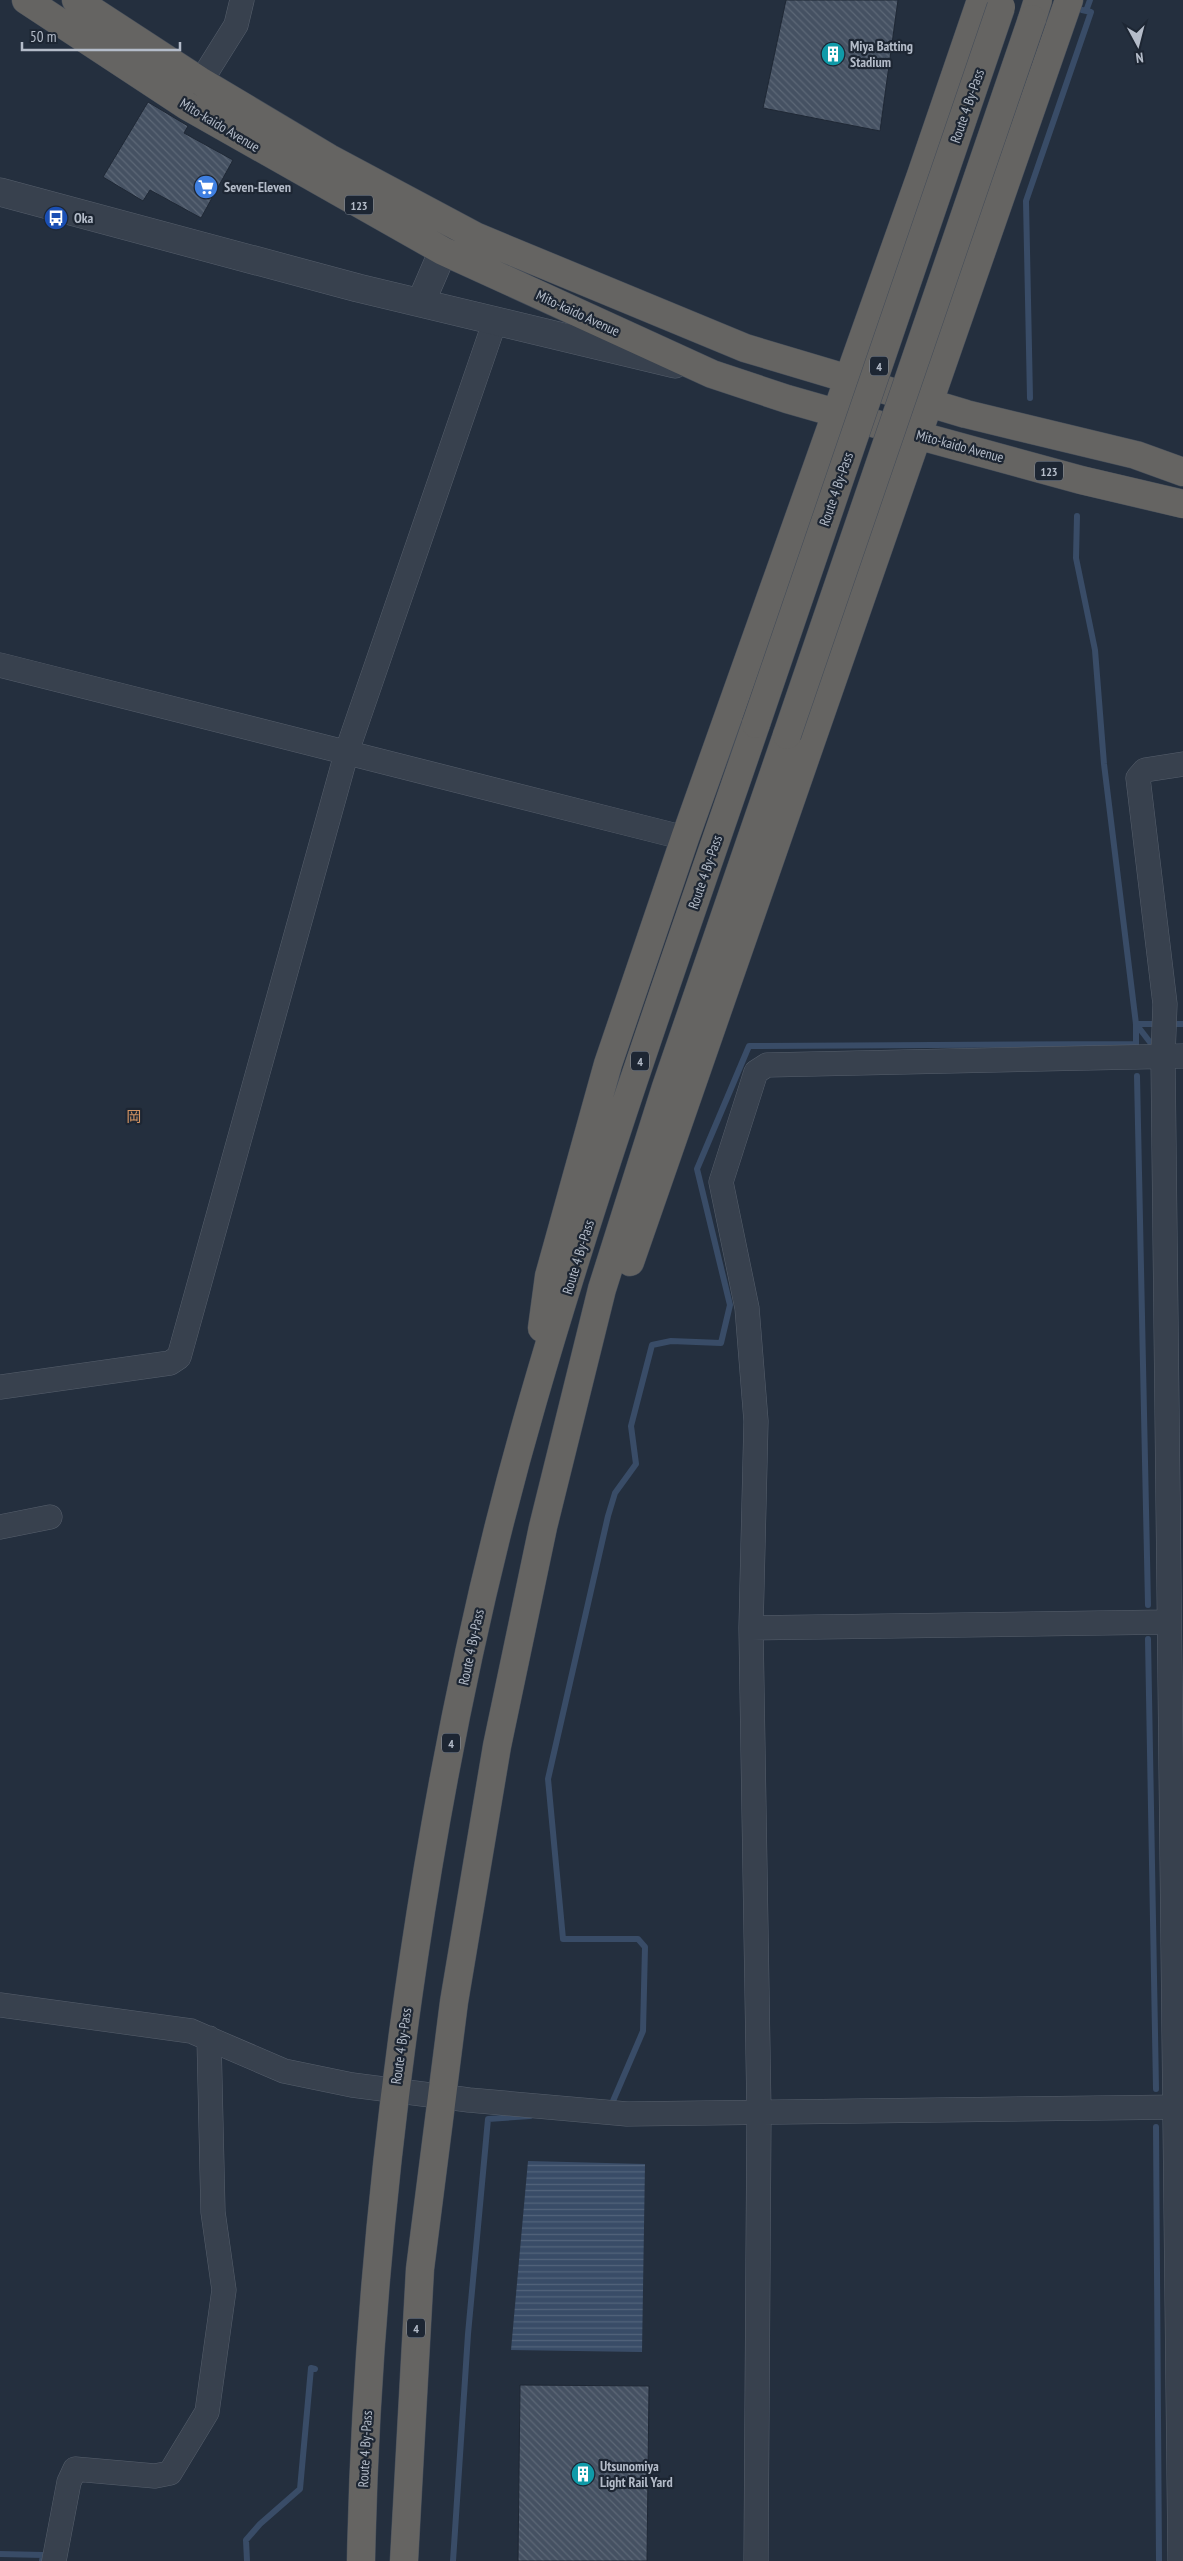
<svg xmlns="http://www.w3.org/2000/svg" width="1183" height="2561" font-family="'PT Sans Narrow','Noto Sans JP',sans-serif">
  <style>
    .water { fill: url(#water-rules) }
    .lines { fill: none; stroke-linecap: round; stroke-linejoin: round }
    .stream { stroke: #394c67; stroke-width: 6 }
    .building { fill: url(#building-back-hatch); stroke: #1f2835 }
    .minor-casing { stroke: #565f6c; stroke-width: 25 }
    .tertiary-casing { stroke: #565f6c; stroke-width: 29 }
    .trunk-casing { stroke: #434c59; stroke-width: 29 }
    .minor { stroke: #38414e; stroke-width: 24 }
    .tertiary { stroke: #38414e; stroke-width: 28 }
    .trunk { stroke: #656462; stroke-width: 28 }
    .trunk-bridge-casing { stroke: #434c59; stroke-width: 29; stroke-linecap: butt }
    .trunk-bridge { stroke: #656462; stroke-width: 28 }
    .labels { text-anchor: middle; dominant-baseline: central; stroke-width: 4.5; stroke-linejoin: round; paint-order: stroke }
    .shield { fill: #1d2633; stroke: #878f9c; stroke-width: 1 }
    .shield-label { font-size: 12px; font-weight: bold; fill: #b4bcc9 }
    .poi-label { font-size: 14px; font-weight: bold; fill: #b4bcc9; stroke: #1d2633; text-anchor: start }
    .street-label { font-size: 14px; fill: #b4bcc9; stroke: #1d2633 }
    .neighbourhood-label { font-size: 15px; fill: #d59563; stroke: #1d2633 }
  </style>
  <defs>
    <pattern id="water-rules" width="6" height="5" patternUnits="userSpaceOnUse" patternTransform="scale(1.25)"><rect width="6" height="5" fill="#394c67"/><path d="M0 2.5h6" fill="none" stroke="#53647b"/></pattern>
    <pattern id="building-back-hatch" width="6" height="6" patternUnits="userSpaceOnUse" patternTransform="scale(1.25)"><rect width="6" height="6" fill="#455162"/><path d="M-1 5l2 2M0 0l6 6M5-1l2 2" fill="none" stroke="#5d6877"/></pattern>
  </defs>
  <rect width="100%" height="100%" fill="#242f3e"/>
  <path class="water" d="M528,2161L645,2164L642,2352L511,2350Z"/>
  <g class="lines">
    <path class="stream" d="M1086,11L1090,0
      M1030,398L1026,201L1091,12L1082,10
      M1077,516L1076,558L1095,650L1104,764L1136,1024V1046
      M1136,1024L1156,1050
      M1136,1024H1160
      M1170,1024H1183
      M1137,1076L1148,1605
      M1148,1639L1156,2089
      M610,2108L643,2031L645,1947L638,1939H563L548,1779L608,1516L615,1493L636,1464L631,1426L652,1345L671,1341L721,1343L730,1305L697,1169L749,1046L1136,1044
      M1156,2127L1159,2561
      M0,2554L43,2555L42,2561
      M247,2561L246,2540L260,2524L300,2489L311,2368L315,2369
      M453,2561L468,2334L488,2119L530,2116"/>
  </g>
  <path class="building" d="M786,0H898L880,131L763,108Z
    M148,102L188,126L184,133L233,160L201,218L150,190L143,201L103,177Z
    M520,2385L649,2386L647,2561H518Z"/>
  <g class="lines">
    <g class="minor-casing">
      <path id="minor" d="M191,97L236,25L242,0
        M0,665L685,838
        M0,1387L170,1363L179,1357L347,751L495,321
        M0,1527L50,1517
        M751,1628L1168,1622
        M0,2005L191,2031L284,2071L352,2085L469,2100L627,2114L1183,2107
        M54,2561L69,2482L75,2469L155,2476L170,2473L207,2412L224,2290L213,2212L209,2038
        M756,2561L759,2113L751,1628L756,1421L747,1308L721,1182L756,1072L767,1065L1183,1056
        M1180,2561L1163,1057L1165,1004L1138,778L1145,770L1183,764"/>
    </g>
    <g class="tertiary-casing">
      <path id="tertiary" d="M0,192L358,288L675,364
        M421,302L443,251L465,242"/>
    </g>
    <g class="trunk-casing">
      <path id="trunk" d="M26,0L187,106L443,251L712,374L787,399L836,413L1081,480L1183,504
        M76,0L200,81L329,158L477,237L745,348L966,414L1136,455L1183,472
        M1032,19L1038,0
        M630,1262L1069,0
        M542,1328L549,1276L608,1064L685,838L921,175L981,0
        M361,2561C365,2358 384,2157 414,1956C442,1769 480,1582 533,1400C599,1172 679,948 756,724
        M404,2561L420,2269L454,2002L497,1746L543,1527L602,1289L666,1087L787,735"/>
    </g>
    <use href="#minor" class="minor"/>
    <use href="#tertiary" class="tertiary"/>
    <use href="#trunk" class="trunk"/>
    <g class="trunk-bridge-casing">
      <path id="trunk-bridge" d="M756,724L1001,7
        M787,735L1032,19"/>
    </g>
    <use href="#trunk-bridge" class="trunk-bridge"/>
  </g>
  <defs>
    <g id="building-disc" transform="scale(1.25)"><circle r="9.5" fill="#0f9aa8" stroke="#1d2633"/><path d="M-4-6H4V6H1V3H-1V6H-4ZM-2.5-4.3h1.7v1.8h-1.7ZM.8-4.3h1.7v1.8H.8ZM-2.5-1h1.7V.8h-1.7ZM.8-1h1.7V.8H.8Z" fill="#fff"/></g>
    <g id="supermarket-disc" transform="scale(1.25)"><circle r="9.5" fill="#3f7fe0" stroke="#1d2633"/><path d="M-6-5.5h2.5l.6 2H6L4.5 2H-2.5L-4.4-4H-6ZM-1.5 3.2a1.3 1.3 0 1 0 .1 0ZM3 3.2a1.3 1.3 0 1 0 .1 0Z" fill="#fff"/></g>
    <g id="bus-disc" transform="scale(1.25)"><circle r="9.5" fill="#1a4fb4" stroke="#1d2633"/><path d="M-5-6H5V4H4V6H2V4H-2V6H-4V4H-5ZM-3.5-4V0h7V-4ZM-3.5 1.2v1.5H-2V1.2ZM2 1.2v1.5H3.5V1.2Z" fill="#fff"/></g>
  </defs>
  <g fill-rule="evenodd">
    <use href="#building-disc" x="833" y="54"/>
    <use href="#supermarket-disc" x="206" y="187"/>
    <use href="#bus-disc" x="56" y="218"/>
    <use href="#building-disc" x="583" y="2474"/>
  </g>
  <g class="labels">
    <g class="shield">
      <rect x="345" y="195.5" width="28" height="19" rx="4"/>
      <rect x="870" y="356.5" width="18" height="19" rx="4"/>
      <rect x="1035" y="461.5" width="28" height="19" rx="4"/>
      <rect x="631" y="1051.5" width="18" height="19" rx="4"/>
      <rect x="442" y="1733.5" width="18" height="19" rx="4"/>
      <rect x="407" y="2318.5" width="18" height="19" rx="4"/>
    </g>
    <g class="shield-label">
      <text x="359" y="205">123</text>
      <text x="879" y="366">4</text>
      <text x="1049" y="471">123</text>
      <text x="640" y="1061">4</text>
      <text x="451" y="1743">4</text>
      <text x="416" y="2328">4</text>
    </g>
    <g class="poi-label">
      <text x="850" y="46">Miya Batting<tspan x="850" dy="16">Stadium</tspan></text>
      <text x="224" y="187">Seven-Eleven</text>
      <text x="74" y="218">Oka</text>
      <text x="600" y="2466">Utsunomiya<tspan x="600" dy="16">Light Rail Yard</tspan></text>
    </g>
    <g class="street-label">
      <text transform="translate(967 106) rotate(-71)">Route 4 By-Pass</text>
      <text transform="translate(220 125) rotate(31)">Mito-kaido Avenue</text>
      <text transform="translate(578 313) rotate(25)">Mito-kaido Avenue</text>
      <text transform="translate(960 446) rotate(15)">Mito-kaido Avenue</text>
      <text transform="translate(836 489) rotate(-71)">Route 4 By-Pass</text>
      <text transform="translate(705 872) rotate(-71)">Route 4 By-Pass</text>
      <text transform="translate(578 1257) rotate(-73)">Route 4 By-Pass</text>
      <text transform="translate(471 1647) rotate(-78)">Route 4 By-Pass</text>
      <text transform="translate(401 2046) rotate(-82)">Route 4 By-Pass</text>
      <text transform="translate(365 2449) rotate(-87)">Route 4 By-Pass</text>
    </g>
    <g class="neighbourhood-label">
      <text x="134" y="1116">岡</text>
    </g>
  </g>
  <g transform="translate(1138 45) rotate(173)" stroke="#1d2633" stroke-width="4" paint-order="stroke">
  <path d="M0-4L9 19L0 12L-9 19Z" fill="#b4bcc9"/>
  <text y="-8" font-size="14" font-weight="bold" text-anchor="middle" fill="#b4bcc9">N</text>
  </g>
  <path d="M22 42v8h158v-8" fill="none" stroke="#b4bcc9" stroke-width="2.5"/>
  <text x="30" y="42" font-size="15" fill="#b4bcc9" stroke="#1d2633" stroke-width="4" paint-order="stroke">50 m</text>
</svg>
